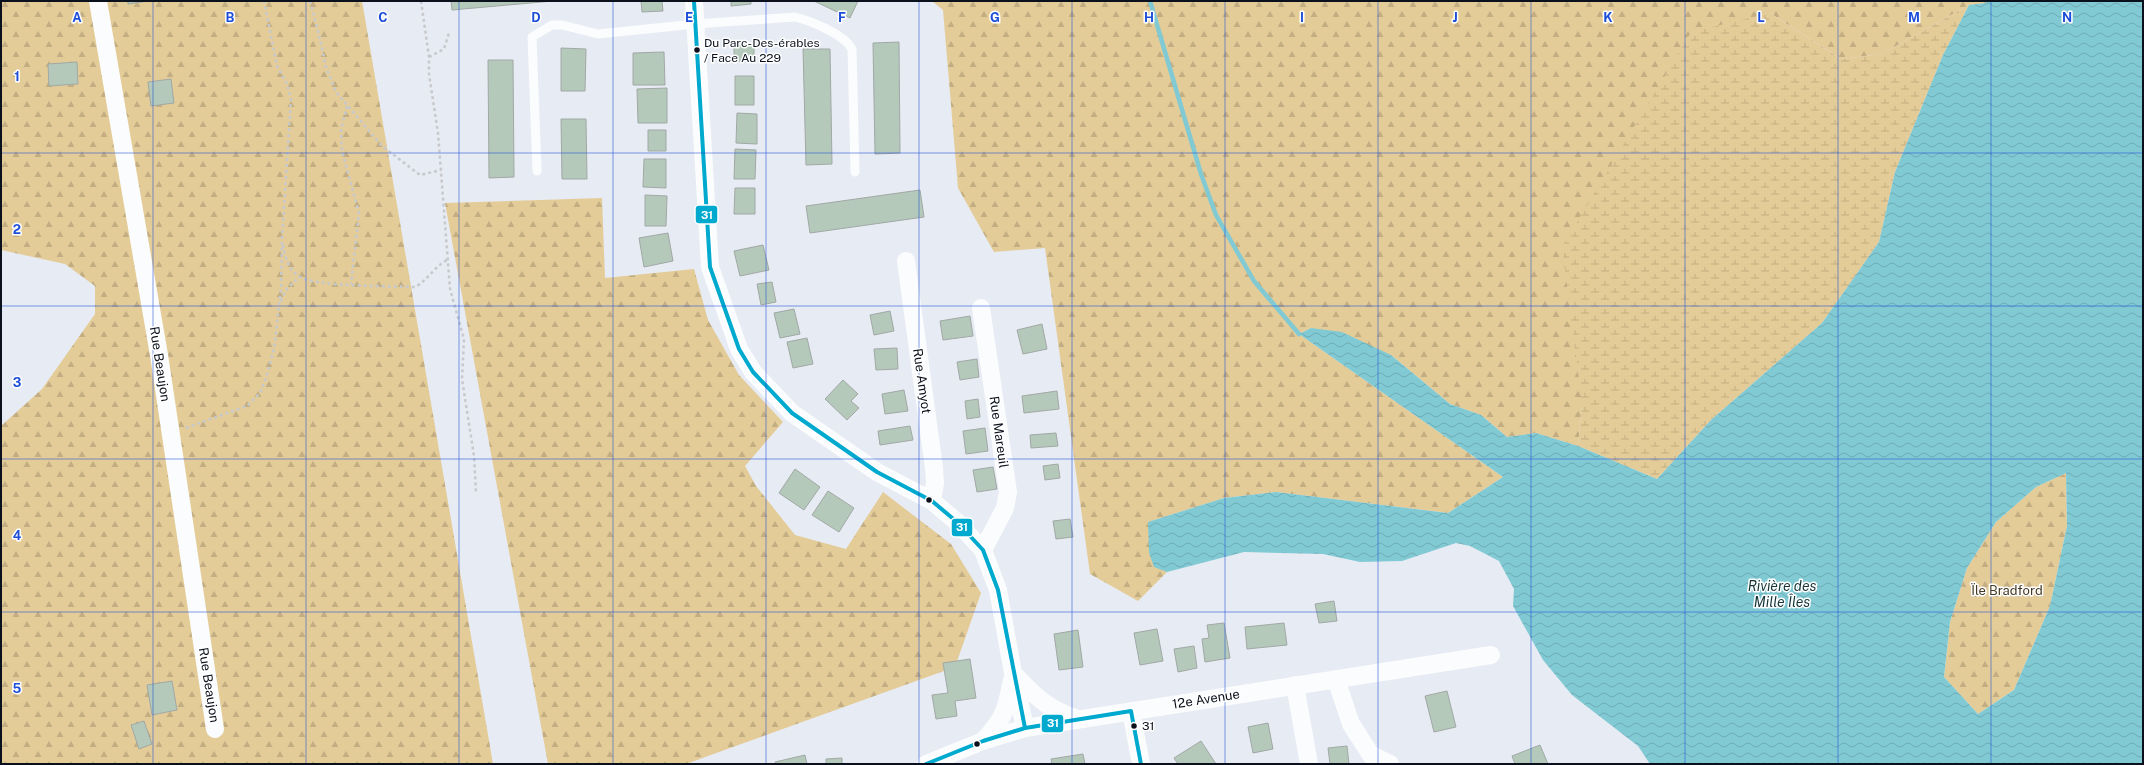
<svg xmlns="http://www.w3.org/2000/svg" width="2144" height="765" font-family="'Public Sans',sans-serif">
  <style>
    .forest { fill: url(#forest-firs) }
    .wetland { fill: url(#wetland-marsh) }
    .water { fill: url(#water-waves); fill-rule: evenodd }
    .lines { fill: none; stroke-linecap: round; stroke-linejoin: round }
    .stream { stroke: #81cad4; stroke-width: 4.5 }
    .building { fill: #b4c9ba; stroke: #a1a8a6 }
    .path { stroke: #c8c9cc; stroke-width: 2.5; stroke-dasharray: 3 3; stroke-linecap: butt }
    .service { stroke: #fbfcfd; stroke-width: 9 }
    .minor { stroke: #fbfcfd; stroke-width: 18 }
    .bus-1-casing { stroke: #fff; stroke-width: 7 }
    .bus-1 { stroke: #00a9ce; stroke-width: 4 }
    .grid { fill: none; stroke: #1d4ed8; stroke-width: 1; stroke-opacity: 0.55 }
    .bus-dot { fill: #0b111c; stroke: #fff; stroke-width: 1.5 }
    .labels { text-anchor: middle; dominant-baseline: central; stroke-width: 3; stroke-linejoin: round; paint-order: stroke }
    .bus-label { font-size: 12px; fill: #0b111c; stroke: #fff; text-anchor: start }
    .street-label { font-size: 13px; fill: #0b111c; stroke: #fff }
    .park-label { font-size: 13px; fill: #453a24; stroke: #fff }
    .water-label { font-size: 14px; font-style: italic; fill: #153539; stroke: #fff }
    .grid-label { font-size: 13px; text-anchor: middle; font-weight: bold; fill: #1d4ed8; stroke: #fff; stroke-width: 3; stroke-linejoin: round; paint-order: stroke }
    .line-badge { stroke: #fff; stroke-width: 1.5 }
    .badge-label { font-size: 11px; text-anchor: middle; font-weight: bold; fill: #fff }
  </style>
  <defs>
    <pattern id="forest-firs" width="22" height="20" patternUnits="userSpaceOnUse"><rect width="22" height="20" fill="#e4cc98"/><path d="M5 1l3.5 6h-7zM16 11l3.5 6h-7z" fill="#c2ae82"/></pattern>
    <pattern id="wetland-marsh" width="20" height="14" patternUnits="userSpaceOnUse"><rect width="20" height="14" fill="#e4cc98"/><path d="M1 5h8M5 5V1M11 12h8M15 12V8" fill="none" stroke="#c2ae82"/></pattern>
    <pattern id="water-waves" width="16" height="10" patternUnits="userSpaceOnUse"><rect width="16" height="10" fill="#81cad4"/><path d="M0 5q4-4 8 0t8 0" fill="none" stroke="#6eacb5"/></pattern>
  </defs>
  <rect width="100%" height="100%" fill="#e7ebf3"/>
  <path class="forest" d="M1,1H362L493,764H1V426L42,389L95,314V286L65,264L1,250Z
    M932,1H1987L1985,3L1969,5L1882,54L1841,59L1770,13L1582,404L1578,446L1536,433L1507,437L1481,415L1450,404L1391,355L1311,328L1299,334L1503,477L1448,513L1276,492L1224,498L1148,522L1154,566L1167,572L1138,601L1090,574L1045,248L994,252L958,188L943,10Z
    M602,198L605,278L694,269L708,320L739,375L783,422L745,466L756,486L795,535L846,549L883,492L951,544L981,593L955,667L686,764H548L445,203Z
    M2066,473L2067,526L2050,606L2014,690L1978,714L1944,677L1950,622L1967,568L1996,522L2036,487Z"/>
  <path class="wetland" d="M1969,5L1943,55L1895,172L1879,242L1822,323L1711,420L1657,479L1578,446L1582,404L1562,247L1691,32L1770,13L1841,59L1882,54Z"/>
  <path class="water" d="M1987,1H2143V764H1650L1638,746L1572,695L1543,660L1513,606L1514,589L1499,561L1470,546L1456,543L1402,561L1360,562L1323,554L1244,552L1167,572L1154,567L1149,553L1148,522L1224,498L1276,492L1448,513L1503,477L1299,334L1311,328L1342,332L1391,355L1450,404L1481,415L1507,437L1536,433L1578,446L1657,479L1711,420L1822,323L1879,242L1895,172L1943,55L1969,5L1985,3ZM2066,473L2067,526L2050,606L2014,690L1978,714L1944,677L1950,622L1967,568L1996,522L2036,487Z"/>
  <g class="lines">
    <path class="stream" d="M1150,1L1201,174L1216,215L1254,281L1299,334"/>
  </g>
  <path class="building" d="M128,1H148L128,4Z
    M451,1H553L452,10Z
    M641,1H662L663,11L642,12Z
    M731,1H751V4L731,6Z
    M814,1H858L850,18Z
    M899,42L900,153L875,154L873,43Z
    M734,44H754V61H734Z
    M561,48L586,49L585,91H561Z
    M803,49H830L832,164L806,165Z
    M664,52L665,85H633V53Z
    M488,60H513L514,177L489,178Z
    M77,62L78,84L49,86L48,64Z
    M735,76H754V105H735Z
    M171,79L174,103L151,106L148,82Z
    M667,88V123H638L637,89Z
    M737,113L757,114V144L736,143Z
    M561,119H586L587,179H562Z
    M648,130H666V151H648Z
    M735,149L756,150L755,179H734Z
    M644,159H666V188L643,187Z
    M735,188H755V214H734Z
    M920,190L924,217L810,233L806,206Z
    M645,195L667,196L666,226H645Z
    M668,233L673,261L644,267L639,238Z
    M763,245L769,270L740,276L734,251Z
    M772,282L776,302L761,305L757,284Z
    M794,309L800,334L780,338L774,313Z
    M890,311L894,331L874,335L870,315Z
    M970,316L973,336L943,340L940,321Z
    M1042,324L1047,349L1023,354L1017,330Z
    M807,338L813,364L793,368L787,342Z
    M897,348L898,369L876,370L874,349Z
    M977,359L979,377L960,380L957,362Z
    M843,380L858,394L851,401L859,408L847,420L825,399Z
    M904,390L908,411L885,414L882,394Z
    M1057,391L1059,409L1024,413L1022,396Z
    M978,399L980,417L967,419L965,401Z
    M910,426L913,440L880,445L878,431Z
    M985,428L988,451L966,454L963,431Z
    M1056,433L1058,446L1031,448L1030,435Z
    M1058,464L1060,478L1045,480L1043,466Z
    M993,467L997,489L977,492L973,470Z
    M795,469L820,487L804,510L779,493Z
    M828,491L854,508L839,532L812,515Z
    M1070,519L1073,537L1056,539L1053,521Z
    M1334,601L1337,621L1319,623L1315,604Z
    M1224,623L1230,658L1205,662L1202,639L1209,638L1207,625Z
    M1284,623L1287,645L1247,649L1245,627Z
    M1157,629L1163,661L1140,665L1134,633Z
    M1078,630L1083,667L1059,670L1054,634Z
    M1194,646L1197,668L1178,672L1174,649Z
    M970,659L976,698L955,701L957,716L936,719L932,695L948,693L943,663Z
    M172,681L177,710L152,715L147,685Z
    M1447,691L1456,727L1434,732L1425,696Z
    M144,721L152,744L139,749L131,725Z
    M1268,723L1273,749L1253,753L1248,727Z
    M1201,741L1216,764H1178L1174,758Z
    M1540,745L1548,764H1515L1512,756Z
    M1347,746L1349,764H1330L1328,748Z
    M1083,754L1085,764H1052L1051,759Z
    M805,755L807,764H776L775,762Z
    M842,758V764H826V759Z"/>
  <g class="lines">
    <path class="path" d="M310,1L318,31L326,67L336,92L382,146L420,175L441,170
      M421,1L429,57V74L438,133L450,289L464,339L462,379L474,456L476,492
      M429,57L444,49L449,33
      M347,106L341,130L342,151L359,213L351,284
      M283,245C285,257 289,271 300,277C318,287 391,286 415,287C428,280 434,267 447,260
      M281,301L286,290L299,277
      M186,428L247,406L260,393L266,378L274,349L281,288L282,239L291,99L287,84L277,66L264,1"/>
    <path class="service" d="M537,171L532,37L552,25H562L598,34L695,24L795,17C811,21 844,34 852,49L855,172"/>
    <path class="minor" d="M98,1L159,355L215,729
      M694,1L710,267L739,349L753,372L792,413L877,472L932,501L957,522L983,550L998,590L1013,673L1025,728
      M906,261L934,468L935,483L932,501
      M981,308L1008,492L1005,508L983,550
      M1013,673C1035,696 1047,709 1078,719
      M1336,679L1351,724L1371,755L1390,764
      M1295,685L1309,764
      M1131,711L1141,764
      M984,740C1005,717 1006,710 1012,680
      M926,764L983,741L1025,728L1491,655"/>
    <g class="bus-1-casing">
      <path id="bus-1" d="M694,1L710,267L739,349L753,372L792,413L877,472L932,501L957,522L983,550L998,590L1025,728
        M926,764L983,741L1025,728L1131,711L1141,764"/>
    </g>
    <use href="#bus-1" class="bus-1"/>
  </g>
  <path class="grid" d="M153,1V764M306,1V764M459,1V764M613,1V764M766,1V764M919,1V764M1072,1V764M1225,1V764M1378,1V764M1531,1V764M1685,1V764M1838,1V764M1991,1V764M1,153H2143M1,306H2143M1,459H2143M1,612H2143"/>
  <g class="bus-dot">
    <circle cx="697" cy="50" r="3.5"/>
    <circle cx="929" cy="500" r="3.5"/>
    <circle cx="1134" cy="726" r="3.5"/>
    <circle cx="977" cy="744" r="3.5"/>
  </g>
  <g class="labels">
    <g class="bus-label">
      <text x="704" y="43">Du Parc-Des-érables<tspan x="704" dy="15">/ Face Au 229</tspan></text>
      <text x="1142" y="726">31</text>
    </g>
    <g class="street-label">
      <text transform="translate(160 364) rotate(81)">Rue Beaujon</text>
      <text transform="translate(922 381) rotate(82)">Rue Amyot</text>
      <text transform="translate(999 432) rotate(82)">Rue Mareuil</text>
      <text transform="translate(209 685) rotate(81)">Rue Beaujon</text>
      <text transform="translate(1206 699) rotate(-9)">12e Avenue</text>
    </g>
    <g class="park-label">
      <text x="2007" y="590">Ïle Bradford</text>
    </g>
    <g class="water-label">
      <text x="1782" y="586">Rivière des<tspan x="1782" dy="16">Mille Îles</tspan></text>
    </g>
  </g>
  <g class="grid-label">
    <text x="77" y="22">A</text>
    <text x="230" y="22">B</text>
    <text x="383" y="22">C</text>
    <text x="536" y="22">D</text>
    <text x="689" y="22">E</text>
    <text x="842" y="22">F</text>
    <text x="995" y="22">G</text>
    <text x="1149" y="22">H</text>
    <text x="1302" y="22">I</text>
    <text x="1455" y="22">J</text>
    <text x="1608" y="22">K</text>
    <text x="1761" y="22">L</text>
    <text x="1914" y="22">M</text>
    <text x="2067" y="22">N</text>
    <text x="17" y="81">1</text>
    <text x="17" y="234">2</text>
    <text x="17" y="387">3</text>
    <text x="17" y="540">4</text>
    <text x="17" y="693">5</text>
  </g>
  <g class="line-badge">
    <rect x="695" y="205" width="23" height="19" rx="4" fill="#00a9ce"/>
    <rect x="951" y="518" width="22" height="19" rx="4" fill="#00a9ce"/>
    <rect x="1041" y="714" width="23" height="19" rx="4" fill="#00a9ce"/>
  </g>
  <g class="badge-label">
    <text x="707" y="219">31</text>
    <text x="962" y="531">31</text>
    <text x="1053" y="727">31</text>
  </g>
  <rect width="2144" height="765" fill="none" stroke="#0b111c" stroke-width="4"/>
</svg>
